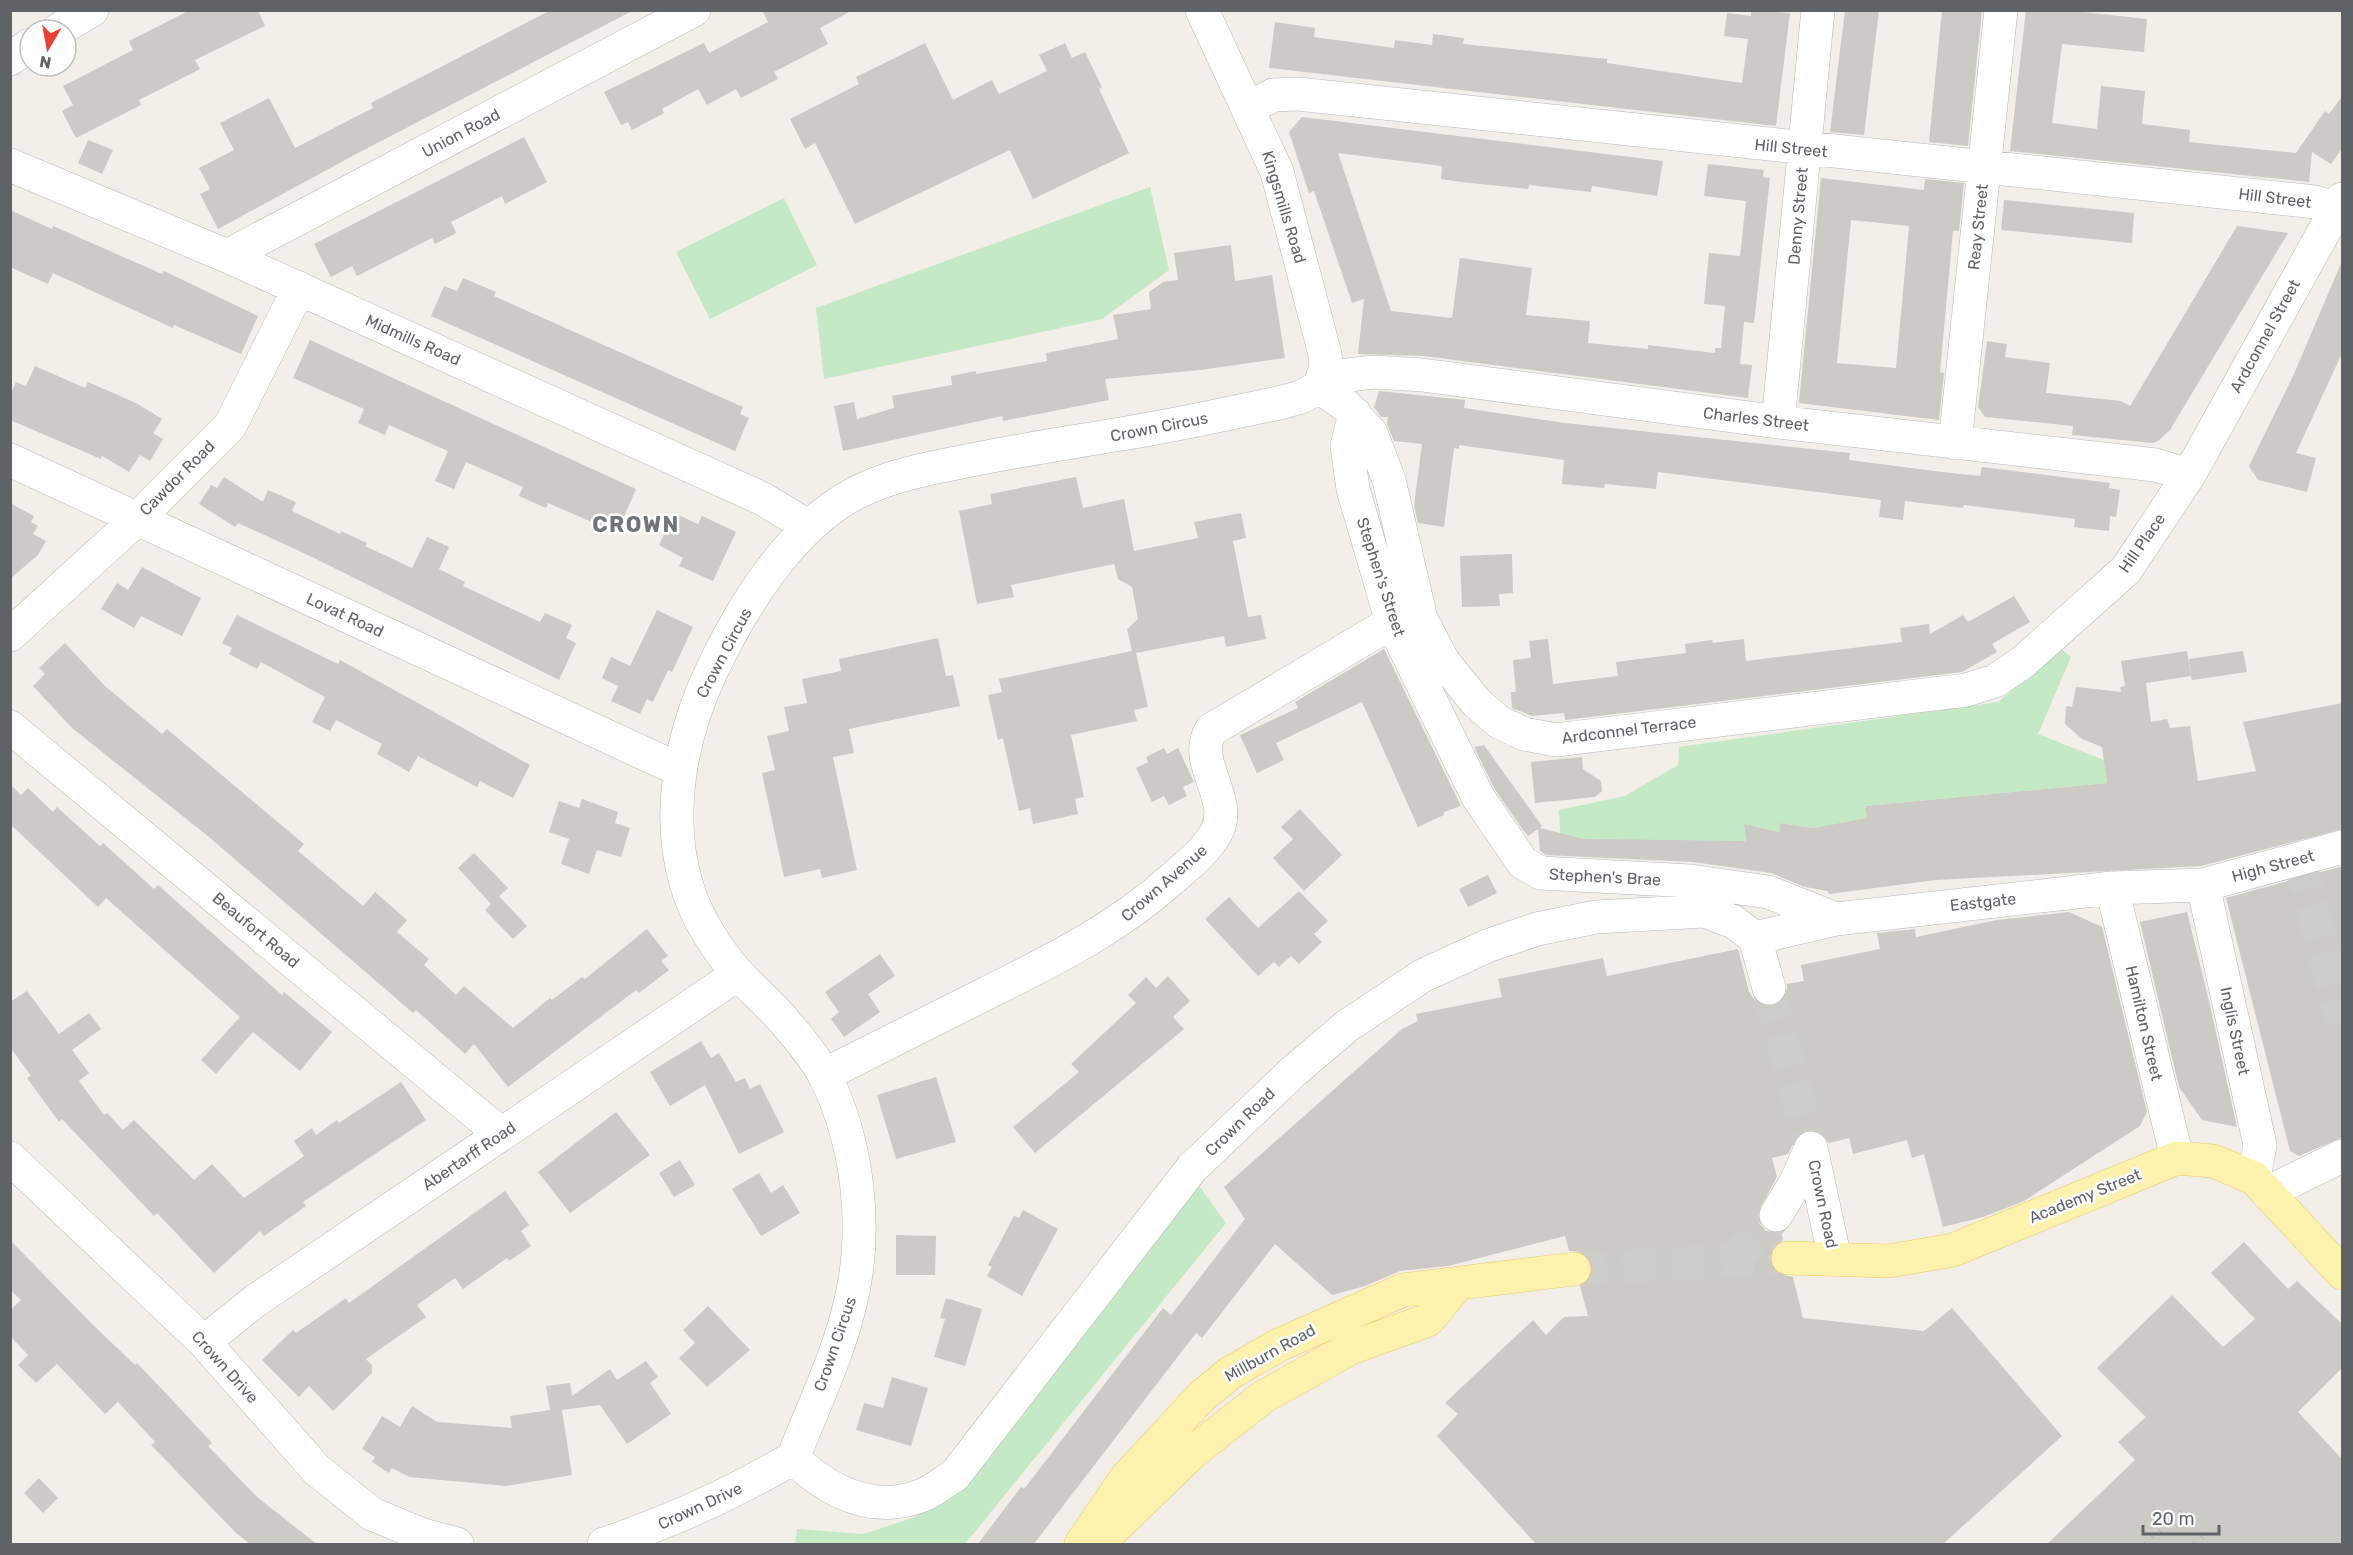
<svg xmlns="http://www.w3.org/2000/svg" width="2353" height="1555" font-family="Rubik,sans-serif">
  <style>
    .green { fill: #c5e8c5 }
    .building { fill: #cccac5; fill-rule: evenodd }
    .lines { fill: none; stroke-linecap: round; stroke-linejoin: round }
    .minor-tunnel { stroke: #ccccc8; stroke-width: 33; stroke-dasharray: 33 16; stroke-linecap: butt }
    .major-tunnel { stroke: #ccccc8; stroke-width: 33; stroke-dasharray: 33 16; stroke-linecap: butt }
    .minor-casing { stroke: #b5b8bc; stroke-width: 34 }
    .major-casing { stroke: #f2c960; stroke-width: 34 }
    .minor { stroke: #fff; stroke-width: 33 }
    .major { stroke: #fff2af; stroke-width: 33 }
    .rail { stroke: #b6b7b8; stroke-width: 4.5; stroke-dasharray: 1.5 8; stroke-linecap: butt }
    .labels { text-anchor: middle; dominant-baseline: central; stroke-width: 5; stroke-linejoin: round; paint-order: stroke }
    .street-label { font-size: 16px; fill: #5f6368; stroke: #fff }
    .district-label { font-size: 22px; font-weight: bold; letter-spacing: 1.5px; fill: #70757a; stroke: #fff }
  </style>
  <rect width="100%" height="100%" fill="#f1efe8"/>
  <path class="green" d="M1150,187L1169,270L1102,319L824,379L816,308Z
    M784,198L817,265L710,319L676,252Z
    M2061,649L2071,657L2038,734L2104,760L2107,783L1865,806L1867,818L1813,828L1781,823L1780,832L1744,824L1746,841H1620L1584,839L1560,833L1559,810L1625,796L1678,765L1679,747L1998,702Z
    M1197,1183L1226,1223L965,1544H795L797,1529L863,1534L915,1517L976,1467Z"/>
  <path class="building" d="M190,10H258L265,26L195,60L200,69L139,100L141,105L76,138L62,111L73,105L63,86L133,50L129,41Z
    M551,10H634L358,153L218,229L200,194L210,189L199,168L234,150L220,123L269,98L295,148L373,108L371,103Z
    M762,10H853L820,28L828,44L774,72L778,79L741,98L736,89L707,105L698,89L662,109L664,113L632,130L628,122L621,125L604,92L704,43L709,53L768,22Z
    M1751,10L1790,13L1776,126L1269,68L1275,22L1315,28L1314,37L1394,48L1395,40L1432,45L1433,34L1464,38L1463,44L1607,59V63L1742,83L1748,39L1724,36L1727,13L1751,16Z
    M1845,10H1879L1864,135L1830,132Z
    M1942,10H1982L1968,146L1929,142Z
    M2026,10H2065L2147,19L2144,52L2062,44L2052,123L2097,129L2101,86L2145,91L2142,124L2190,130L2189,142L2296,153L2325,111L2329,114L2343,95V147L2331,164L2312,152L2309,182L2010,151Z
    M925,43L953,100L992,80L999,94L1047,71L1039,55L1065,43L1072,58L1085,52L1102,87L1099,89L1129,153L1033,199L1010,150L855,224L815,143L805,149L790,119L859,84L856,77Z
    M1302,117L1663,161L1657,196L1592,186L1591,192L1529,185L1528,189L1461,182L1441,179L1442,166L1338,153L1391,311L1452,318L1460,258L1532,268L1526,315L1590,321L1588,343L1648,349V345L1715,353V348H1721L1725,306L1704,304L1709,253L1740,256L1746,201L1704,196L1708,164L1764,170L1763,177L1770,178L1754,323L1744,322L1740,364L1752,365L1748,398L1424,356L1358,354L1364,299L1352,303L1314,191L1309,193L1289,132Z
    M524,137L547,182L505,204L502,196L451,222L456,233L435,244L432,238L357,276L352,266L331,277L314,244Z
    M88,140L113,150L102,174L78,163Z
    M1821,178L1924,190L1925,179L1964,183L1959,231H1953L1940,372L1944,373L1939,420L1799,403ZM1851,220L1909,226L1896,368L1837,363Z
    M2004,200L2134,213L2132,243L2001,230Z
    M10,210L52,229L53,226L162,274L164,271L258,316L241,354L174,325L173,328L53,273L48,284L10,267Z
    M2237,226L2288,233L2170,430L2158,441L2153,443L2072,435L2073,426L1985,417L1978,407L1987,341L2007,344L2005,357L2050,363L2046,393L2121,401L2130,406Z
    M1231,245L1235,281L1272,275L1285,358L1200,370L1105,379L1109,400L1003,421L1002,416L843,451L834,406L854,402L857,419L894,408L892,396L952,385L951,376L976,371V374L1047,361L1046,353L1118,339L1113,315L1151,309L1149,292L1163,282L1178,280L1174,253Z
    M2342,261L2343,351L2296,453L2316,458L2307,492L2258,480L2249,466L2294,374Z
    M463,278L496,292L494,296L525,310L743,407L740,414L749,418L735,451L431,316L444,286L457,291Z
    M310,340L636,489L617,533L548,503L546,508L519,496L523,487L466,462L454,489L435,481L448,451L389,425L385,435L358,423L364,409L293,378Z
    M35,366L85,388L88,382L136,403L162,419L153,433L163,439L150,461L140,455L129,472L102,456L101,459L10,420V395L16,382L26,386Z
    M1379,391L1465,400L1464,408L1565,423L1850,453L1849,460L1942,472L1980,476L1982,467L2110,483L2109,488L2120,490L2116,517L2110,516L2109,531L2074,527L2075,519L1964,505L1963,508L1905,501L1903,520L1879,517L1881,500L1658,472L1656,489L1605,484L1604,488L1562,484L1564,460L1459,445V449L1454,448L1444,527L1418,523L1414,506L1422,444L1394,441L1387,424L1388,417H1381L1374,407Z
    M224,477L263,502L268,490L296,502L292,511L340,534L341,531L367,543L365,546L412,568L427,537L449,547L439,569L465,582L463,586L540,622L545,613L572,625L566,638L576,643L559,680L310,556L238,523L235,527L199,504L211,485L217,488Z
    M1076,477L1083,508L1124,499L1134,551L1198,538L1194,522L1241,513L1246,538L1233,541L1248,617L1261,615L1266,639L1226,647L1224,636L1136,653L1148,707L1134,710L1137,721L1071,735L1084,797L1075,799L1078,814L1033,824L1030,808L1019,811L1003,738L998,740L988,695L1002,692L999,679L1132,651L1127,629L1138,619L1132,587L1118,579L1114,564L1011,585L1014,597L977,604L959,511L992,504L990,494Z
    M10,503L34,516L31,522L38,526L33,534L46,541L38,555L10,579Z
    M674,513L698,524L702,516L736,532L713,581L679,566L683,558L659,545Z
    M1512,554L1513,593L1499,594L1500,606L1462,607L1460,556Z
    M142,567L201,598L182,636L141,616L134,628L101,609L117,583L128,590Z
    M2014,596L2030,622L1992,644L1997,652L1962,672L1565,720L1564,713L1532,716L1512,708L1511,692H1516L1513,660L1531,658L1529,641L1548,639L1553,684L1618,676L1616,662L1686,653L1685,644L1712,640L1713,643L1744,639L1746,661L1902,642L1900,628L1929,624L1930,634L1963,615L1968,622Z
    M657,610L693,627L672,672L668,670L653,702L647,699L640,714L611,701L618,686L602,678L611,657L630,666Z
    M237,615L338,664L340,660L530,765L513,798L480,781L477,787L418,756L409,772L377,754L382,744L336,720L330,731L312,722L325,697L261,662L257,669L229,654L232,648L222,643Z
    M938,638L946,676L953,675L960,706L849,729L854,753L833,757L857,870L822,878L820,869L784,877L762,773L775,770L767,736L789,731L784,707L807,703L802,679L841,671L839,659Z
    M65,643L105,686L162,734L167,729L304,844L298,851L363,906L375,892L407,920L397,932L429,959L424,965L456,995L464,986L513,1028L550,998L552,1000L582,977L585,979L647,929L668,956L661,961L669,970L639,993L636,990L508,1087L474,1044L465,1054L416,1010L413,1013L209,837L72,728L33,686L45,674L39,668Z
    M1384,649L1461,806L1444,812V815L1418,827L1362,702L1276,743L1284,760L1257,773L1240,735L1298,708L1295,702Z
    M2187,651L2191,674L2189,659L2243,651L2247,672L2192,680L2191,676L2146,683L2151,722L2167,719L2170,728L2190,726L2198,781L2256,771L2243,722L2343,703V829L2201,866L1936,880L1829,894L1828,891L1805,887L1771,873L1693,862L1546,855L1540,851L1538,829L1528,836L1523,830L1494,788L1474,747L1484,745L1542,826L1540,828L1584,839L1746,841L1744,824L1780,832V823L1813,828L1867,818L1865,806L2107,783L2102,747L2082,739L2065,724L2066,706L2072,707L2076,687L2121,692L2120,687L2125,686L2121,661Z
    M1164,748L1167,754L1178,748L1194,782L1183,787L1187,796L1169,805L1164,796L1152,802L1136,768L1148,762L1146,757Z
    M1582,757L1583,769L1601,781L1602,791L1595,797L1535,803L1531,762Z
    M10,784L21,795L28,788L53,812L57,807L100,846L103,843L154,889L158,885L282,995L284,992L332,1032L300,1071L253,1032L216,1074L201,1060L240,1017L106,898L98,907L10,824Z
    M582,799L618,812L615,823L630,828L621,857L597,850L589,874L561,864L569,839L549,832L559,801L579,808Z
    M1300,809L1342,855L1304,891L1273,858L1293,839L1281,827Z
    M474,853L508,888L491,904L458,868Z
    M2343,866V1137L2299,1156L2290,1151L2226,898Z
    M1488,875L1497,893L1468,907L1459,889Z
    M1299,891L1328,921L1314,934L1322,942L1299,964L1291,956L1279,967L1274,962L1258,976L1205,919L1229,897L1258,928Z
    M499,896L527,926L513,939L485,910Z
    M2069,912L2102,927L2147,1112L2140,1126L2024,1201L1983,1217L1943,1227L1924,1154L1912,1158L1907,1140L1853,1154L1849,1138L1829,1143L1819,1131L1806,1130L1798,1135L1788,1154L1772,1158L1777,1177L1757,1214L1759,1223L1766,1231L1781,1233L1783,1240L1772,1248L1769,1257L1771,1266L1779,1274L1793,1277L1803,1318L1924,1331L1952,1308L2062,1436L1942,1545H1537L1437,1436L1458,1414L1445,1403L1533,1320L1546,1335L1564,1317L1588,1316L1580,1286L1591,1277L1592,1266L1589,1258L1582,1252L1569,1251L1565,1236L1448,1266L1400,1271L1365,1286L1332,1295L1275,1244L1202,1338L1196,1333L1033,1545H977L1021,1487L1024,1489L1163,1308L1171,1315L1245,1219L1224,1187L1402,1029L1418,1021L1416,1014L1502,997L1498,979L1603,958L1607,976L1738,949L1749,992L1756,1002L1764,1006H1773L1783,1001L1787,993V984L1804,981L1801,965L1880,949L1877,933L1915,929L1916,937L1997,920Z
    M2187,912L2209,1001L2237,1127L2202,1120L2179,1087L2140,922Z
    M880,954L895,976L868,994L880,1012L844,1037L831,1019L839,1012L825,992Z
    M1168,976L1190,1001L1173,1017L1184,1029L1035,1153L1013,1127L1079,1072L1071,1064L1136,1003L1128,995L1146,977L1156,988Z
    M27,991L59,1034L89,1013L101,1029L72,1050L89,1073L79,1081L104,1115L107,1113L123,1130L134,1120L194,1180L212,1164L244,1198L304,1156L294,1141L312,1128L316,1135L337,1120L339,1123L401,1082L426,1120L303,1202L306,1206L264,1236L260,1231L214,1273L157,1213L154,1216L62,1119L59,1122L27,1078L31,1076L10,1047V1002Z
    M701,1041L711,1058L719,1053L736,1082L745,1078L750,1089L760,1084L784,1132L739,1154L705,1085L670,1106L650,1072Z
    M936,1077L956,1142L896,1159L877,1095Z
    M616,1112L650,1155L570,1213L538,1172Z
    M680,1160L695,1185L674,1197L659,1173Z
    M759,1173L771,1193L783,1185L800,1213L761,1236L732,1189Z
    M505,1191L529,1225L521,1231L531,1246L509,1261L507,1258L463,1289L455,1278L417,1305L426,1317L366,1359L372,1365V1373L333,1411L309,1386L299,1397L262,1360L293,1330L296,1333L346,1298L349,1303Z
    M1023,1210L1058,1229L1022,1296L987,1276L992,1267L988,1265L1014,1216L1019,1218Z
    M896,1235L936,1236L935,1275H896Z
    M10,1240L90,1322L135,1365L137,1363L175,1403L212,1443L208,1446L257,1497L318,1545H251L235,1532L151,1445L155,1442L118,1402L105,1414L57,1364L36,1383L18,1365L28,1355L10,1336V1310L21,1300L10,1290Z
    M2244,1242L2288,1289L2297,1281L2343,1325V1367L2298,1412L2343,1460V1545H2046L2135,1460L2118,1442L2146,1417L2097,1368L2172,1295L2223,1347L2255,1319L2211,1273Z
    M946,1298L982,1309L965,1366L934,1357L945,1319L940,1318Z
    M708,1306L750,1350L707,1387L679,1358L695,1343L683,1330Z
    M646,1361L658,1377L650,1383L671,1414L627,1444L600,1405L562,1410L572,1475L506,1486L409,1477L392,1468L389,1473L372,1462L375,1457L362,1449L382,1416L400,1427L412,1406L437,1422L512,1428L510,1416L550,1410L546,1386L570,1383L572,1396L610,1369L617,1380Z
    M892,1377L928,1388L911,1446L856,1430L864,1403L883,1408Z
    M39,1478L58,1498L43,1513L24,1493Z"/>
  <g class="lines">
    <path class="minor-tunnel" d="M2299,858L2342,1023
      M1769,988L1811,1148
      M1730,1261L1762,1233L1776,1215"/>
    <path class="major-tunnel" d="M1574,1269L1788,1258"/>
    <g class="minor-casing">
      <path id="minor" d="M58,30L92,10
        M10,59L30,45
        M1249,108L1273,95L1298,94C1637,131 1976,165 2315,202L2336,208
        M10,165L227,256L763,499L809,527
        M227,256L694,10
        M1323,378L1374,372L1422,375L1778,422L2155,465L2189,475
        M1319,387L1345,405L1371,433L1389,480L1421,619L1443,661L1476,702L1499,722L1524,734L1556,740L1966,690L1995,681L2023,662L2126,570L2189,475L2342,199
        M1355,414L1347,446L1353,489L1392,622L1478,797L1523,863L1541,873L1690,881L1768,892L1836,919
        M1778,422L1818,10
        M1955,443L2001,10
        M10,460L680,770
        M10,635L137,519L230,426L299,288
        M10,727L501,1134
        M2203,885L2260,1145L2254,1178
        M2112,888L2177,1158
        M1755,938L1836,919L2112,888L2203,885L2342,847
        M824,1075C878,1048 933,1020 987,993C1053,960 1116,929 1172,879C1188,865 1205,852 1216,833C1235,799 1191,763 1211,730L1392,622
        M1811,1148L1835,1259
        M10,1158L204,1342L317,1470L372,1514L423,1535L457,1544
        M2267,1193L2342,1156
        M1776,1215L1796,1182L1811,1148
        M204,1342L255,1301L738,974
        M793,1458C813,1407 839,1354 851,1300C868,1229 858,1142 825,1076C815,1057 798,1037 784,1021C771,1005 755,992 741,977C719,953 696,918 687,886C665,815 681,735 712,670C742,607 790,528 854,494C886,477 921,470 956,463C1008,452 1061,444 1114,435C1169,427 1224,414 1279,403L1301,397L1319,387L1326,368L1325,354L1277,172L1202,10
        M793,1458C829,1492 873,1515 923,1495C934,1490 944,1482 955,1475L1192,1168L1294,1071L1347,1026L1422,976L1487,946L1537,929L1596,917L1705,911L1734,922L1755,938L1769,988
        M604,1544C670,1522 732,1494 793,1458"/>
    </g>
    <g class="major-casing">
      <path id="major" d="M1788,1258L1889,1261L1953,1250L2177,1158L2213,1161L2254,1178L2342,1273
        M1101,1541L1193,1452L1263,1397L1351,1348L1428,1320L1457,1285
        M1081,1544L1126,1478L1202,1396L1230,1373L1279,1345L1403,1290L1574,1269"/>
    </g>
    <use href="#minor" class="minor"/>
    <use href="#major" class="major"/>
    <path class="rail" d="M2145,1544L2183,1509
      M2194,1544L2205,1534"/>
  </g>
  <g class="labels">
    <g class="street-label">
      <text transform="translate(461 133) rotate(-28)">Union Road</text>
      <text transform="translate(1791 148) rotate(6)">Hill Street</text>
      <text transform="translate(2275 198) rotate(7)">Hill Street</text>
      <text transform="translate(1284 207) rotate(73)">Kingsmills Road</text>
      <text transform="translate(1798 216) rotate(-85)">Denny Street</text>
      <text transform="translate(1978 227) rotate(-84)">Reay Street</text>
      <text transform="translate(2265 336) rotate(-61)">Ardconnel Street</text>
      <text transform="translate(413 340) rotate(24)">Midmills Road</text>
      <text transform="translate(1756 419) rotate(7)">Charles Street</text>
      <text transform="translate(1159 427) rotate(-11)">Crown Circus</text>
      <text transform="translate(177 478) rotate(-45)">Cawdor Road</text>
      <text transform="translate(2142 543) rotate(-55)">Hill Place</text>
      <text transform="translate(1381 577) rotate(72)">Stephen's Street</text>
      <text transform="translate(345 615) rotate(25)">Lovat Road</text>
      <text transform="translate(724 653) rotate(-62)">Crown Circus</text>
      <text transform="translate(1629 730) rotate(-7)">Ardconnel Terrace</text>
      <text transform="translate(2273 866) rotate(-15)">High Street</text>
      <text transform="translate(1605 877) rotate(3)">Stephen's Brae</text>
      <text transform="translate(1164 883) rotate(-41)">Crown Avenue</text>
      <text transform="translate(1983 902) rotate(-6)">Eastgate</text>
      <text transform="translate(256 930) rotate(40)">Beaufort Road</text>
      <text transform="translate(2144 1023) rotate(77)">Hamilton Street</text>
      <text transform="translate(2235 1031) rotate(78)">Inglis Street</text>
      <text transform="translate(1240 1122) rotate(-44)">Crown Road</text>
      <text transform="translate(469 1156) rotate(-34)">Abertarff Road</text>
      <text transform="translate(2085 1196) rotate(-22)">Academy Street</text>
      <text transform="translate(1823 1204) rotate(78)">Crown Road</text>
      <text transform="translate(835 1344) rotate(-71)">Crown Circus</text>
      <text transform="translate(1270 1353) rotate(-29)">Millburn Road</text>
      <text transform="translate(225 1367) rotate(48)">Crown Drive</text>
      <text transform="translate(700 1506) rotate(-25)">Crown Drive</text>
    </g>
    <g class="district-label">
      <text x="636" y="524">CROWN</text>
    </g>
  </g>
  <rect width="2353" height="1555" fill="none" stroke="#5f6368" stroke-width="24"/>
  <g transform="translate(48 48) rotate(190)"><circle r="28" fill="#ffffff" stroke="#bfc1c3" stroke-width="1.5"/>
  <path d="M0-4.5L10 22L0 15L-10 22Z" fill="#ea4335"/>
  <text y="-9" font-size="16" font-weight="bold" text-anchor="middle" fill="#5f6368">N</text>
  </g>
  <path d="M2143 1525v9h76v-9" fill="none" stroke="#5f6368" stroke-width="3"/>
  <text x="2152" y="1525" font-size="18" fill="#5f6368" stroke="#ffffff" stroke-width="4.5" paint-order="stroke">20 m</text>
</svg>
